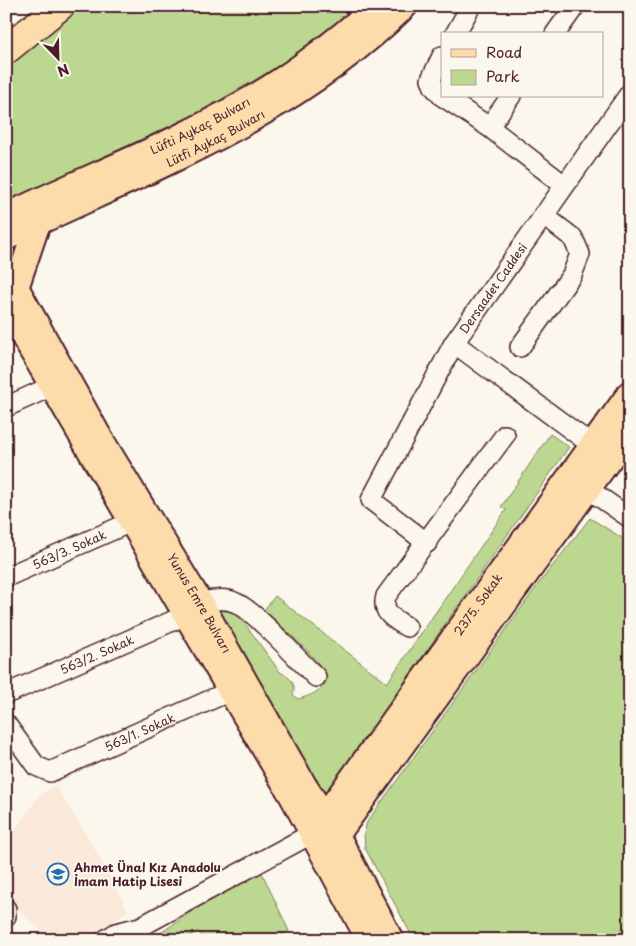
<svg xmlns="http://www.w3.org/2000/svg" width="636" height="946" font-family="'Playpen Sans',sans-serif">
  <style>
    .built { fill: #fae8d8 }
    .green { fill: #bcd890; stroke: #837c5e }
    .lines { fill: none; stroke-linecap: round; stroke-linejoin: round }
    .minor-casing { stroke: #4a1f2b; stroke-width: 22 }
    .major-casing { stroke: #4a1f2b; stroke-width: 28 }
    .highway-casing { stroke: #4a1f2b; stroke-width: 31 }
    .minor { stroke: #fbf7ec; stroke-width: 19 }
    .major { stroke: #fddcac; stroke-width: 24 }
    .highway { stroke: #fddcac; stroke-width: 28 }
    .labels { text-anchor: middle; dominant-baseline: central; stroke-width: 4; stroke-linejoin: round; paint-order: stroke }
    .street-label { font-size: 12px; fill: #4a1f2b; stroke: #fbf7ec }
    .poi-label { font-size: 12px; font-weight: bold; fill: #4a1f2b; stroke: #fbf7ec; text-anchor: start }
  </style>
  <rect width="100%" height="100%" fill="#fbf7ec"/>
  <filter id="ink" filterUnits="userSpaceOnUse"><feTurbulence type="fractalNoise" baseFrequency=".02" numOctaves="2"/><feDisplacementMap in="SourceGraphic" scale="10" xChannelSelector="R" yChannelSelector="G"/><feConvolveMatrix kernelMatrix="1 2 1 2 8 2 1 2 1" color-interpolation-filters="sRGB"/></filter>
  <g filter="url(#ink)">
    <path class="built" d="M55,785L96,851L128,911L112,922L95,940H52L6,898V843L40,795Z"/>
    <path class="green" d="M80,6H357L284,63L196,114L6,202V67Z
      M550,434L569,447L327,793L318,789L218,610L237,613L280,672C289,677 297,682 293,695L298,699C307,697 328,690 326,677C323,661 277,623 264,610L275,596L387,683L506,510L501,507Z
      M590,518L630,543V940H414L365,848L364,833L367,822L540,582Z
      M262,873L289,931L279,936L280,940H204L198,931L184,940H151L192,911Z"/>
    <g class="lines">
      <g class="minor-casing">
        <g id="minor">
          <path d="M455,34L471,6"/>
          <path d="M555,34L575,6"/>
          <path d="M442,56L431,79L434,87L442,96"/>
          <path d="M442,96L489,127L564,185"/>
          <path d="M489,127L511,96"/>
          <path d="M520,347L572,275L580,254L573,238L543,215"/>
          <path d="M6,407L52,386"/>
          <path id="s1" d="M592,445L454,343L630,93"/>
          <path d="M588,489L630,518"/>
          <path d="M427,543L371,500L454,343"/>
          <path id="s2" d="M6,577L131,522"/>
          <path d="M200,602C211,601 223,597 234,602C253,608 299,661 316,677"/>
          <path d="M407,627C394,619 381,613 386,596L505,435"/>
          <path id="s3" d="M6,694L186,615"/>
          <path id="s4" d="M6,724L36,766L50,772L230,691"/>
          <path d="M6,909V916"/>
          <path d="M105,940L116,933L140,927L313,833"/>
        </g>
      </g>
      <g class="major-casing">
        <g id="major">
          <path id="s5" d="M6,216C84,178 165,148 240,105C289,78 334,43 376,6"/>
          <path id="s6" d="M6,238C148,169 289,120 405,6"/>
          <path id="s7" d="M6,269L99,436L200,602L304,785L337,835L391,940"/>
          <path d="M16,288L38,223"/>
          <path d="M6,307L293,798L369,940"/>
          <path id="s8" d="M316,828L630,393"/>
          <path d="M325,844L337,835L630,431"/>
        </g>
      </g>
      <g class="highway-casing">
        <path id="highway" d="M6,50L60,6"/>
      </g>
      <use href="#minor" class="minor"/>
      <use href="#major" class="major"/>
      <use href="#highway" class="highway"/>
    </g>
  </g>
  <defs>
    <g id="school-ring" transform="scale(1.125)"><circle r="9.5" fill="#fbf7ec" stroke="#1f6fb2" stroke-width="1.5"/><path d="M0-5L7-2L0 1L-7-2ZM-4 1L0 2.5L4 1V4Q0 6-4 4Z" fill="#1f6fb2"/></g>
  </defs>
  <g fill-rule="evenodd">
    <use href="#school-ring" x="58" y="874"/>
  </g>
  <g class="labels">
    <g class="street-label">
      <text stroke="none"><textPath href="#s5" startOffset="214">Lüfti Aykaç Bulvarı</textPath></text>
      <text stroke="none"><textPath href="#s6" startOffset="232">Lütfi Aykaç Bulvarı</textPath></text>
      <text stroke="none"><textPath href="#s1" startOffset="239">Dersaadet Caddesi</textPath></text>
      <text stroke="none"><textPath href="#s2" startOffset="69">563/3. Sokak</textPath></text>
      <text stroke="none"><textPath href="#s7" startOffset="386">Yunus Emre Bulvarı</textPath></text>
      <text stroke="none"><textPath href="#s8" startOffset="276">2375. Sokak</textPath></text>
      <text stroke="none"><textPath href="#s3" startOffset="99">563/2. Sokak</textPath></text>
      <text stroke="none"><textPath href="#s4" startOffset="165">563/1. Sokak</textPath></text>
    </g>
    <g class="poi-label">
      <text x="74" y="867">Ahmet Ünal Kız Anadolu<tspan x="74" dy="14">İmam Hatip Lisesi</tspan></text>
    </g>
  </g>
  <rect width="636" height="946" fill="none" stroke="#fbf7ec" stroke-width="25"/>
  <rect x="12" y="12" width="611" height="921" fill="none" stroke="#4a1f2b" stroke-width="2" filter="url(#ink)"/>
  <rect x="441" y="32" width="162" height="65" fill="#fbf7ec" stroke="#b4a19f"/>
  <rect x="451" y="49" width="25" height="8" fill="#fddcac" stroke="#b4a19f"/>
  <text x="486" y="58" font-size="15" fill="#4a1f2b">Road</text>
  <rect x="451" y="70" width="25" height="15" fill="#bcd890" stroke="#b4a19f"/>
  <text x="486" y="82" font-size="15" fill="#4a1f2b">Park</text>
  <g transform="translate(58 58) rotate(157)" stroke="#fbf7ec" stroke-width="4" paint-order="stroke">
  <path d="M0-4L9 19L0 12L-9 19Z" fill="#4a1f2b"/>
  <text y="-8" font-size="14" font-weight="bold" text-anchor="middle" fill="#4a1f2b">N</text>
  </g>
</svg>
